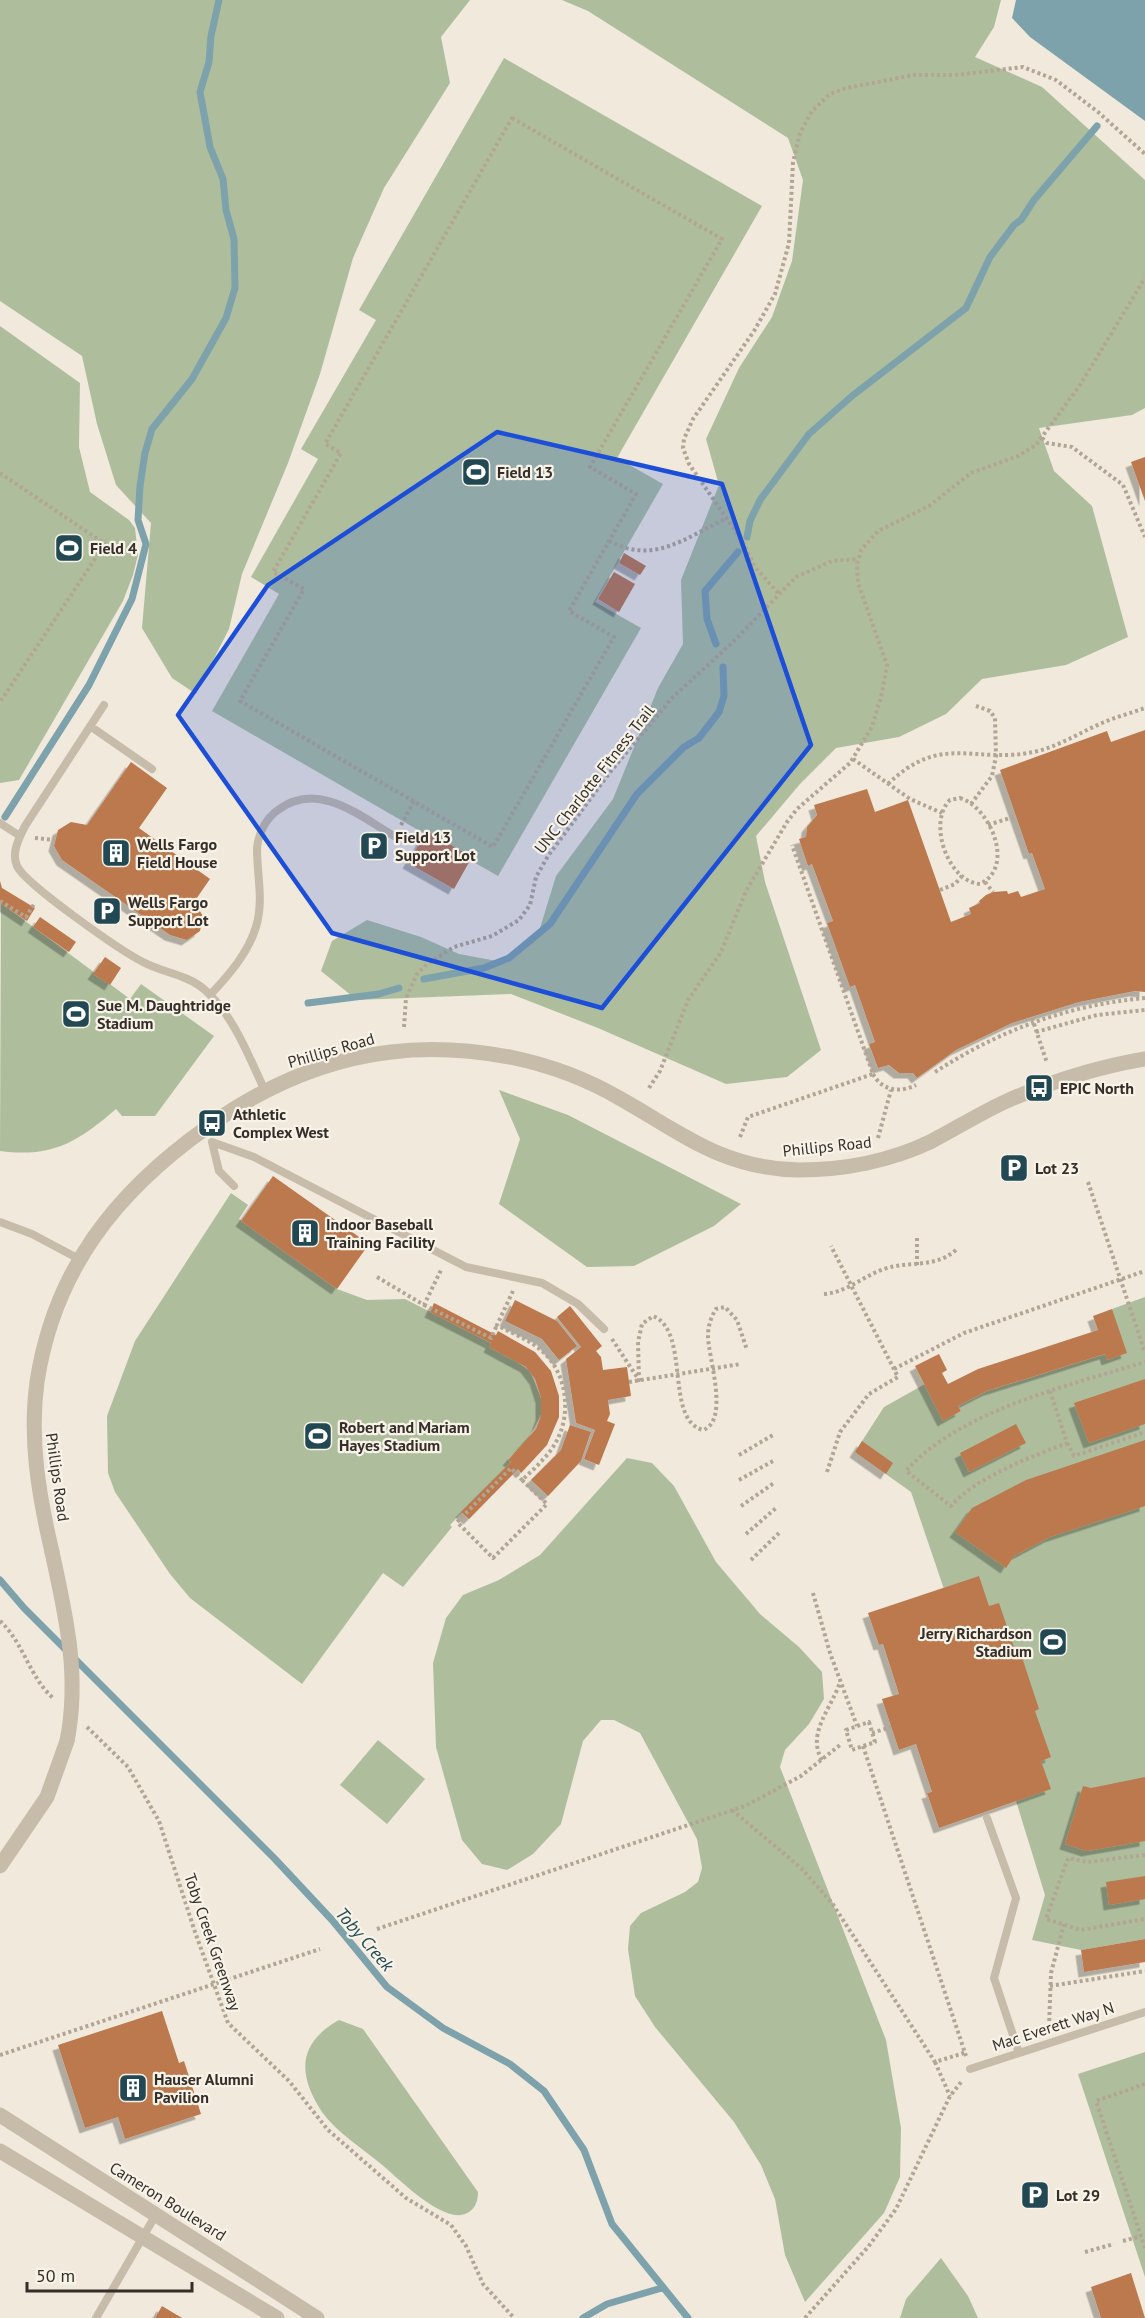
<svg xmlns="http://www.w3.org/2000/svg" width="1145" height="2318" font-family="'PT Sans',sans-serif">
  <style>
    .green { fill: #aebe9d }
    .water { fill: #7da2ab }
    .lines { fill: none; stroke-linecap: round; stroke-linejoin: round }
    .stream { stroke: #7da2ab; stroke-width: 7 }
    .building { fill: #bc794e; filter: url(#shadow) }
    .path { stroke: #b3a593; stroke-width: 4; stroke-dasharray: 3 3; stroke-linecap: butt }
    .service { stroke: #c7bba9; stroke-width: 8 }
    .tertiary { stroke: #c7bba9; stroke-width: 15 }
    .tertiary-bridge { stroke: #c7bba9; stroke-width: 15 }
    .marked { fill: #1d4ed8; fill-opacity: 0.2; stroke: #1d4ed8; stroke-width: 4.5; stroke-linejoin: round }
    .labels { text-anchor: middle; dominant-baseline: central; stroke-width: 4.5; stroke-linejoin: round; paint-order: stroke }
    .poi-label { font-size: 16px; font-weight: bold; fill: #352e28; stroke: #f8f3e8; text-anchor: start }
    .street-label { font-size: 16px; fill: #352e28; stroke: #f8f3e8 }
    .water-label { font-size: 18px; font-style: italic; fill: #214853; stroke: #f8f3e8 }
  </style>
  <defs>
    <filter id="shadow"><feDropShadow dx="-5.5" dy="5.5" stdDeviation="0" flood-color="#0004"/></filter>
  </defs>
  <rect width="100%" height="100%" fill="#f0e9dc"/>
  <path class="green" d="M0,0H470L441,37L450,83L384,188L353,258L320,374L288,463L242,574L229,629L196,694L172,678L142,628L151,523L116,485L97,424L82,356L0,301Z
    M562,0H1001L994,27L975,57L1042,87L1145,180V408L1132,415L1039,428L1054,471L1092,506L1128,637L1066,665L982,679L946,714L899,737L836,748L800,784L756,836L765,882L821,1050L787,1077L726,1084L598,1028L511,994L357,1000L321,971L332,941L367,920L421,937L459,954L502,962L537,938L556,876L613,799L658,688L683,644L681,580L719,485L706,439L739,368L772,317L792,261L803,180L788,138L588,11Z
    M504,58L762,206L617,458L663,484L595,602L641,628L498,876L470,860L472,857L427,831L425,834L212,711L279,594L251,577L318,459L301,449L376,320L359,310Z
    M0,326L80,383L79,447L90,492L129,520L135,528L138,555L133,575L123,601L19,780L0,783Z
    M1,903L130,999L141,984L214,1036L155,1116H122L116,1109C78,1142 52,1158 0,1151Z
    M499,1090L568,1115L741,1204L714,1226L634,1266L587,1267L499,1204L520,1139Z
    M231,1193L248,1205L239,1219L337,1289L367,1300L405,1299L491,1343L530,1371L541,1398V1415L528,1439L508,1459L511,1462L450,1525L452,1527L403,1587L383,1573L302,1684L190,1598L170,1574L115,1492L108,1473L107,1416L135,1341Z
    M1145,1297V1939L1081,1950L1032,1940L1045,1895L1016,1801L911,1492L855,1452L884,1407L925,1384L943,1420L961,1411L958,1406L987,1391L1105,1354L1112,1309Z
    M627,1458L652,1463L674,1486L716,1562L760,1614L799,1647L822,1672L824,1699L809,1724L785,1750L780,1767L886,2040L901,2128L900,2177L884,2213L805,2302L785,2255L775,2199L761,2165L734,2122L655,2027L635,1996L628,1949L630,1926L641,1913L685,1892L698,1882L702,1868L697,1839L640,1733L614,1720H601L583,1741L561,1824L533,1854L507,1870L482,1864L462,1840L436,1747L433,1663L446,1618L463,1595L499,1580L540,1555Z
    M378,1740L425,1779L387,1824L340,1785Z
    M339,2020L363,2029L478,2192C478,2204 473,2213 461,2215C437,2218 398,2178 381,2164C362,2148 336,2132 322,2112C297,2074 298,2043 339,2020Z
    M1145,2052V2277L1078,2074Z
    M941,2258L968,2296L978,2318H900L906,2299Z"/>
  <path class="water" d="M1016,0H1145V121L1030,37L1012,18Z"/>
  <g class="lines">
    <path class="stream" d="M747,537L750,521L760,500L809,434L852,396L966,308L990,257L1014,225L1021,220L1034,200L1097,126
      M716,644L707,619L705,591L738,552
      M5,817L89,685L132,599L146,544L138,520L140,486L145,453L152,429L192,379L226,318L235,288L234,239L226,210L223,179L210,147L200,92L209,62L211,36L219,0
      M424,979L484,968L509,958L550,924L637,794L684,747L699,738L719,712L724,696L723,667
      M308,1003L379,994L399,988
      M0,1580L24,1608L275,1859L332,1920L387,1987L443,2028L510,2064L544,2091L584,2150L612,2224L688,2318
      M583,2318L607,2304L662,2288"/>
  </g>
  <path class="building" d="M1145,457V501L1131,462Z
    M624,553L646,566L640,575L619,563Z
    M614,572L635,584L619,612L598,599Z
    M1145,730V992L1135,991L1079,1002L1012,1023L956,1050L917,1078L913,1073H899L889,1065L878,1068L869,1044L875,1042L855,985L850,987L827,923L833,921L812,864L808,866L799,839L806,837L807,827L817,815L814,805L867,789L875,812L908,800L951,922L971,914L969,908L980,903L979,901L986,895L993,892L1007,891L1008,894L1018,891L1021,897L1045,889L1032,853L1029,854L1000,770L1107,731L1111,742Z
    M131,762L167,788L139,828L210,879L194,902L203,916L200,931L187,940L170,935L62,860L54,846L58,830L71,822L87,825Z
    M427,831L472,857L454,889L408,863Z
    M0,881L2,888L35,908L27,921L0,903Z
    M40,917L76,942L69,952L33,927Z
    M105,957L121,968L110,985L93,974Z
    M273,1176L369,1244L337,1289L241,1221Z
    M515,1300L557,1321L577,1346L559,1360L542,1339L505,1321Z
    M434,1303L496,1335L498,1331L535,1352L551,1371L559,1396V1417L547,1445L521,1473L518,1469L469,1519L461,1512L511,1462L508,1460L536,1429L541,1415V1398L535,1379L526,1367L489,1347L491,1343L430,1312Z
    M570,1306L602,1346L596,1351L601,1357L603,1370L627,1367L631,1396L608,1400L610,1414L607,1421L615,1424L599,1465L584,1459L595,1430L576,1423L566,1359L581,1347L557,1317Z
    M1112,1309L1127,1353L1107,1360L1105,1354L987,1391L958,1406L961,1411L943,1421L915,1366L939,1354L947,1370L942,1373L948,1384L978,1369L1098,1330L1093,1316Z
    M1145,1379V1424L1089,1443L1074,1403Z
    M1016,1424L1026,1443L969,1472L960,1453Z
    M570,1425L591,1432L581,1461L548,1496L531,1480L561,1450Z
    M1145,1440V1506L1050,1537L1014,1556L1006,1568L955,1532L972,1508L1026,1480Z
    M862,1441L893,1463L886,1474L855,1452Z
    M979,1576L989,1606L999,1603L1015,1650L1019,1648L1039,1709L1035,1711L1051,1757L1041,1761L1051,1789L939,1828L927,1793L932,1792L916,1744L899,1750L882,1699L899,1694L883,1644L879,1645L868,1613Z
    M1145,1777V1841L1087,1851L1065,1844L1083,1786L1091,1788Z
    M1145,1876V1899L1109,1905L1106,1882Z
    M1145,1939V1962L1084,1972L1081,1950Z
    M162,2011L179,2063L184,2061L201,2114L125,2139L118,2117L85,2128L58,2045Z
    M1131,2273L1145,2318H1101L1091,2287Z
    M162,2306L182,2318H155Z"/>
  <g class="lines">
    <path class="path" d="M512,118L722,239L590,467L636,494L569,611L614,637L493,847L240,701L304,589L273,572L341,453L325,444Z
      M1042,438L1047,443L1072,447L1123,485L1145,537
      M0,473L105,544L0,702
      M609,541C654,565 685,538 727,518
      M778,593L755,567L743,542L689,464L683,448L684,439L693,419L754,331L775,294L789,243L793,162L800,133L812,111L830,94L846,88L914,75H956L1023,67L1056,80L1098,112L1145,154
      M853,759L910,799L942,813
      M888,784C943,731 975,766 1038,751C1061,745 1081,732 1102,723C1116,717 1131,713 1145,708
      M960,798C990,807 1016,867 980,884C948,882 927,822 950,800Z
      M971,804L992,776L996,756L995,718L990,711L976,706
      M401,825L414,801
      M988,825L1016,816
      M35,838L55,840
      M985,882L993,892
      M940,890L955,884L962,876
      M0,901L26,917L34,904
      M101,918L111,904
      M1032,1018L1047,1063
      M404,1027L406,998L417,974L427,964L454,947L492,936L519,920L530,905L536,877L548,856L611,771L673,697L732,643L796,577L832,561L858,559
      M1036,1032L1097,1015L1145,1010
      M935,1072C1000,1030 1068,1005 1145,998
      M873,1074C882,1091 900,1093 916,1085
      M649,1088L660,1071L688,1000L721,952L746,891L787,822L797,809L850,763L872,727L882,693L887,665L858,583L857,564L861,550L878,531L929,506L971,473L1018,456L1036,445L1080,385L1145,278
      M740,1137L748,1117L873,1074L792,845
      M878,1138L891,1090
      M1088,1182L1145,1353
      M917,1265V1237
      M377,1277L424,1305L441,1270
      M513,1291L497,1325C511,1333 528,1339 541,1350C568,1373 573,1417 553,1447C545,1459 533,1470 522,1480L547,1504L493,1558L457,1522L511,1468L522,1480
      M824,1294C848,1292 863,1276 884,1269C910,1260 934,1269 956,1250
      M424,1305L491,1338L497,1325
      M612,1339L639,1380L638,1342L642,1324L653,1316C691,1331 664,1420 703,1430C730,1421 708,1356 708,1336C708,1326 711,1317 716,1309L725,1307L737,1320L747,1350
      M894,1369L964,1333L1145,1271
      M629,1382L741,1364
      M1050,1391L1067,1443C1031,1457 976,1477 951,1506L906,1471C958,1411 1070,1385 1145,1362
      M1067,1443L1074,1456L1145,1432
      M739,1455L773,1435
      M827,1472L840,1432L869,1394L898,1377L831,1246
      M739,1480L773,1461
      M741,1506L774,1483
      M746,1534L776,1508
      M751,1560L779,1533
      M813,1593L830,1653L857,1726
      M0,1621C24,1643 29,1677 54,1699
      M869,1722L875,1742L852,1750L846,1730Z
      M87,1727L128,1767L159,1821L195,1932L228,2023L289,2081L328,2130L406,2198L451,2225L466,2246L483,2284L514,2318
      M872,1733L891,1727
      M863,1746L966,2056
      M822,1760C806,1733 832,1708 840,1682
      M732,1810L801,1868L832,1903L935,2062L967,2052
      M1145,1855L1087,1862L1068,1858L1046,1919L1081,1930L1145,1919
      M377,1929L745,1806L801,1776L840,1745
      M1050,1986L1145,1971
      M1049,2027L1051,1973L1064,1924
      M0,2055L320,1949
      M935,2062L950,2096
      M1145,2084L1096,2101L1145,2248
      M1123,2241L1141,2236
      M1085,2252L1114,2244
      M805,2318L868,2247L896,2209L950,2096L962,2081"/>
    <path class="service" d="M104,705L25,826C19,838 11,853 17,866C25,884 121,951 143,962C163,973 187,974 205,990C234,1016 249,1057 265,1091
      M90,726L152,769
      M0,823L20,836
      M210,995C229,975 248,953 256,927C264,900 257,876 257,849C258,834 266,818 278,810C318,780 360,816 394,836
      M234,1186L219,1171L212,1142L254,1157L466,1267L542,1283L578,1304L604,1329
      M0,1222L32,1234L79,1259
      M987,1818L1016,1898L994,1978L1019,2053
      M970,2069L1145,2012
      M96,2318L155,2216"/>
    <path class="tertiary" d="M52,1552C39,1496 29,1440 37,1382C54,1270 116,1192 206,1128C261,1088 323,1060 391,1052C430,1047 471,1050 510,1057C549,1065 587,1079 621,1099C683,1134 724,1169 799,1170C843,1170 890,1161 930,1142C957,1128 982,1112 1009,1100C1053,1081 1098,1067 1145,1059
      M0,1866L47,1797L67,1741
      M0,2115L317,2318
      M0,2151L277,2318"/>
    <path class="tertiary-bridge" d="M52,1552C66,1616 80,1676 67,1741"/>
  </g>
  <path class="marked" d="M497,432L722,484L811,745L602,1008L332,933L178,715L268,585Z"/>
  <defs>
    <g id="stadium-square" transform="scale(1.5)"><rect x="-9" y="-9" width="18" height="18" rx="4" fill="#214853" stroke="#f8f3e8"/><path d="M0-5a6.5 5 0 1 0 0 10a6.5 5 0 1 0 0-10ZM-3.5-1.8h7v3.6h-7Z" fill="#fff"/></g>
    <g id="parking-square" transform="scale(1.5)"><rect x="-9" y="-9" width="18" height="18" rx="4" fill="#214853" stroke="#f8f3e8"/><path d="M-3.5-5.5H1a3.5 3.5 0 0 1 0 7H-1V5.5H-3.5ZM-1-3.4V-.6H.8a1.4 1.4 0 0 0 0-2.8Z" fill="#fff"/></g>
    <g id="building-square" transform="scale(1.5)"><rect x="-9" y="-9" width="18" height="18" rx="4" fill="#214853" stroke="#f8f3e8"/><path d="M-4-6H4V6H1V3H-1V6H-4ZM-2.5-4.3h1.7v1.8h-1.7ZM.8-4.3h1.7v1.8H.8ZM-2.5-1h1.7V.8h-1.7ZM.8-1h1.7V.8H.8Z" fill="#fff"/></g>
    <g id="bus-square" transform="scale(1.5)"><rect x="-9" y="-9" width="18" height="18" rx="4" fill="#214853" stroke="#f8f3e8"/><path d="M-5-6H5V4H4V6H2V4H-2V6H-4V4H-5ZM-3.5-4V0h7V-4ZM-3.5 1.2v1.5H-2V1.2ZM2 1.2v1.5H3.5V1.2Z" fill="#fff"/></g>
  </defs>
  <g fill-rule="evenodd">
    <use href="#stadium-square" x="476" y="472"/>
    <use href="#stadium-square" x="69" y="548"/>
    <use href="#parking-square" x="374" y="846"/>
    <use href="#building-square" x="116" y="853"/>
    <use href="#parking-square" x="107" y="911"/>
    <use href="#stadium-square" x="76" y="1014"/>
    <use href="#bus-square" x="1039" y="1088"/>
    <use href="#bus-square" x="212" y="1123"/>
    <use href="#parking-square" x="1014" y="1168"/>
    <use href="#building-square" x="305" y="1233"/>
    <use href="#stadium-square" x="318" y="1436"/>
    <use href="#stadium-square" x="1053" y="1642"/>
    <use href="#building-square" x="133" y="2088"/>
    <use href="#parking-square" x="1035" y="2195"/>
  </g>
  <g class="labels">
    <g class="poi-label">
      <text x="497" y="472">Field 13</text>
      <text x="90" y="548">Field 4</text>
      <text x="395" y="837">Field 13<tspan x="395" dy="18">Support Lot</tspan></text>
      <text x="137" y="844">Wells Fargo<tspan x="137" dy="18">Field House</tspan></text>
      <text x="128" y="902">Wells Fargo<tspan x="128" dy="18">Support Lot</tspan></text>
      <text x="97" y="1005">Sue M. Daughtridge<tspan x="97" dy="18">Stadium</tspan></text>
      <text x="1060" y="1088">EPIC North</text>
      <text x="233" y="1114">Athletic<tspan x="233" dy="18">Complex West</tspan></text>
      <text x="1035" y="1168">Lot 23</text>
      <text x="326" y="1224">Indoor Baseball<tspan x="326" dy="18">Training Facility</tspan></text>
      <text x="339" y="1427">Robert and Mariam<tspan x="339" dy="18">Hayes Stadium</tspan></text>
      <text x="1032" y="1633" text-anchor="end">Jerry Richardson<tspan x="1032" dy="18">Stadium</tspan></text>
      <text x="154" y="2079">Hauser Alumni<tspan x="154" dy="18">Pavilion</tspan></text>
      <text x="1056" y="2195">Lot 29</text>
    </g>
    <g class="street-label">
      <text transform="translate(594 779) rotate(-52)">UNC Charlotte Fitness Trail</text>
      <text transform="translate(331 1050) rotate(-16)">Phillips Road</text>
      <text transform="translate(827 1146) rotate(-6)">Phillips Road</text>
      <text transform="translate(58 1477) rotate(82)">Phillips Road</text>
      <text transform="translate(213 1942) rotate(71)">Toby Creek Greenway</text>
      <text transform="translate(1053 2026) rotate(-18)">Mac Everett Way N</text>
      <text transform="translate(168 2201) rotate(32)">Cameron Boulevard</text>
    </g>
    <g class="water-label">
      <text transform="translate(365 1939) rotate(49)">Toby Creek</text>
    </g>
  </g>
  <path d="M27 2282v9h165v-9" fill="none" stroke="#352e28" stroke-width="3"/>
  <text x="36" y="2282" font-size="18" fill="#352e28" stroke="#f8f3e8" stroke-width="4.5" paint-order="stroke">50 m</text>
</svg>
